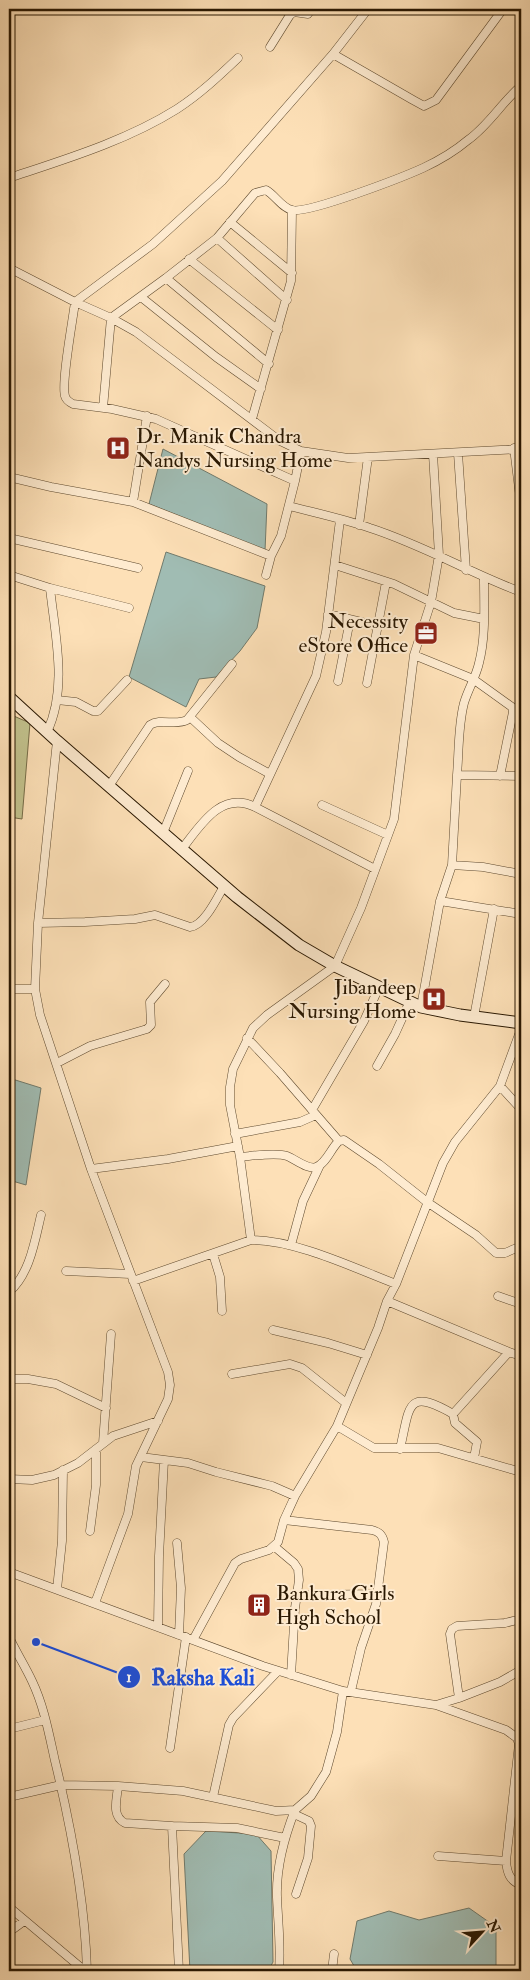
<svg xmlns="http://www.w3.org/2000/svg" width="530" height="1980" font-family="'IM FELL Double Pica',serif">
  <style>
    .green { fill: #c2c28d; stroke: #766c47 }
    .water { fill: #a0bcb3; stroke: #707a6c }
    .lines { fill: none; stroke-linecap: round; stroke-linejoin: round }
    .street-casing { stroke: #5e492e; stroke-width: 9 }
    .secondary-casing { stroke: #291701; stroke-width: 13 }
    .street { stroke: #feebd0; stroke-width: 8 }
    .secondary { stroke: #feebd0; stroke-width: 11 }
    .labels { text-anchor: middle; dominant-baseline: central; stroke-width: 4; stroke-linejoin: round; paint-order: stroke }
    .poi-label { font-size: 21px; fill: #291701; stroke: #feebd0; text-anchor: start }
    .leader { fill: none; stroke: #1d4ed8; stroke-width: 2 }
    .callout-dot { fill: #1d4ed8; stroke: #feebd0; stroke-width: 2 }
    .mark-label { font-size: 15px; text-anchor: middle; font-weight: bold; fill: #fff }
    .callout-label { font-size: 22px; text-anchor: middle; font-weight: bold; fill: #1d4ed8; stroke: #feebd0; stroke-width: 4; stroke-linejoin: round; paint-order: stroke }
  </style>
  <rect width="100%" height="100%" fill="#fde0b7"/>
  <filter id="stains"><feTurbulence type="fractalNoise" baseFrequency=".004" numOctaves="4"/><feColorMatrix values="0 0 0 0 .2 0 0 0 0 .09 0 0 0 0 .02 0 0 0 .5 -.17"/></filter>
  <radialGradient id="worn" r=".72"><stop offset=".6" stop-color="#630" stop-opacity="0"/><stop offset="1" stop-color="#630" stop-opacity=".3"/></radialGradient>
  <path class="green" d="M9,714L30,723L22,819L9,817Z"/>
  <path class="water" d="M163,449L267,504L265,551L149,504Z
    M166,552L265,586L257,628L240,651L216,677L199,679L186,707L129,677Z
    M9,1078L41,1088L26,1185L9,1180Z
    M206,1831L256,1834L271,1851L273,1962L268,1971H190L184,1854Z
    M469,1908L496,1927V1971H357L350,1959L357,1921L389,1911L419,1920Z"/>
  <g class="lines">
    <g class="street-casing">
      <path id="street" d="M270,47L290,15L294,12L308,14L311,9
        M333,54L413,100L424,106L436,100L503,9
        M9,178C66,159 126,141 177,109C200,94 219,76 238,58
        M230,222L292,273
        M217,238L287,300
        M189,259L278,330
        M9,268L75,302L111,318L136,332L280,441L301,451L348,458L521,449
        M166,278L269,364
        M141,297L216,357L261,389
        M103,408L111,318L166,278L217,238L255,193L266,190C275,195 282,208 292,210C308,214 403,177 423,168C438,161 455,151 468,140C489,125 502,102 521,86
        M252,419L291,281L292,210
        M514,448L521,505
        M301,451L295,481L156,419L112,409L73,404C69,402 66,400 65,396C61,383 73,319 75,302L153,244L222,181L333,54L368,9
        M458,453L466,570
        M9,477L51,487L133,502L271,556
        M133,502L147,416
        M289,506C316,513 344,519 370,528C423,545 470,573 521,592
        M359,525L368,457
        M9,538L138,568
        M335,565L394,584L454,613L484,619
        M9,575L50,588L129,608
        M266,575L271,556L281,536L295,481
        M328,614L378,626
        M414,655L473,679L512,707L513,712L500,776
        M338,681L350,620
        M367,683L386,582
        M57,700L76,702L93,711H98L127,680
        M190,717L218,743L239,757L270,774
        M47,732C68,688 55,635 50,588
        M57,741L38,923L35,989L40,1015L91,1169L168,1372L170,1385L168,1399L136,1466L128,1514L95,1603
        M457,775C459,752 458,726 464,703C468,689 476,677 479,663C486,636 484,606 484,578
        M109,786L150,725C160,718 176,726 187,720L232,664
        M322,805L388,835
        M255,807L316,676L326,632L340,520
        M163,833L188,771
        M182,849C200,826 221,790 255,807L375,869
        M452,865L483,867L521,874
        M440,901L521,914
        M38,923L85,922L135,919L155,915L190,927C204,926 217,898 224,886
        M9,989H35
        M421,1007L440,901L452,865L457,775L521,776
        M474,1017L494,909
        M247,1038L280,1073L339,1141
        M57,1063L90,1046L147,1029L151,1025L150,1002L165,984
        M377,1066L395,1034L410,1001
        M500,1086L521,1109
        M312,1110L364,1021L379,987
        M235,1134L300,1122L316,1115
        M240,1157C252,1156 276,1152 287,1156C295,1159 308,1170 316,1167C326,1164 331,1148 339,1141L344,1140L379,1164L427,1202L476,1235L496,1253H505L521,1246
        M91,1169L168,1159L238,1146
        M251,1240L240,1157L230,1105V1087L233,1069L253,1028L267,1015L335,966L361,908L394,819L414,655L431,602L439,555L433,454
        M291,1245L303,1201L320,1165
        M213,1254L220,1277L222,1311
        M66,1271L130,1274
        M133,1281L251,1240C296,1240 354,1268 396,1284
        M9,1292C30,1274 35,1240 41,1215
        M498,1296L521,1304
        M387,1301L509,1352L521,1356
        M273,1330L328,1343L367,1355
        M232,1374L290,1364L302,1368L346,1403
        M9,1379H28L56,1384L106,1408
        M337,1426L374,1448H438L521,1472
        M103,1443L111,1334
        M400,1449C410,1406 406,1387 453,1414
        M141,1457L188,1463L216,1472L272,1486L295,1496
        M474,1458L477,1442L455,1423L453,1414L509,1352
        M9,1479L32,1480L54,1475L78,1463L113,1436L158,1421
        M284,1520L372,1530C379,1532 382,1534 384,1542L376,1604L361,1648L351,1691
        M90,1531L96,1485V1449
        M177,1543L181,1588L179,1635
        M275,1547L294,1563L298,1569L299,1580L295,1608L291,1675
        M9,1572L263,1666L343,1691L436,1705L459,1698L500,1682L521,1670
        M57,1589L62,1541L63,1470
        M297,1595L377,1594
        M158,1627L159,1556L164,1460
        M9,1637C16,1652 25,1666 32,1681C44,1706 49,1734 55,1761C72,1831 85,1900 87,1971
        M193,1640L235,1563L241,1559L269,1550L278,1542L284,1520L295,1496L337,1426L378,1328L387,1301L396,1284L443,1163L455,1142L500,1086L521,1029
        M520,1671L521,1694
        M459,1698L450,1634L452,1629L457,1626L505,1623L521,1619
        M436,1705L506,1730L517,1738L519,1744L506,1861C507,1873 510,1881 521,1885
        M9,1729L45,1720
        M170,1748L186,1637
        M118,1786C117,1799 111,1816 125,1823L172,1826L179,1971
        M9,1797L61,1785L118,1786L183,1791L276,1811L295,1810L311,1796L326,1772L337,1732L343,1691
        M213,1797L229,1725L233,1718L278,1671
        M294,1814L309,1821L311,1826L308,1858L296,1894
        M172,1826L237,1828L285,1838
        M438,1856L506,1861
        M9,1907L85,1971
        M9,1932L24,1921
        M279,1971C281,1946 278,1922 277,1897C276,1867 284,1838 295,1810
        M332,1971L334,1954"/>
    </g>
    <g class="secondary-casing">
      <path id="secondary" d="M9,697L57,741L237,897L299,945L335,966L421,1007L460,1015L521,1023"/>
    </g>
    <use href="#street" class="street"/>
    <use href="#secondary" class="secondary"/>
  </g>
  <defs>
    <g id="hospital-square" transform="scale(1.25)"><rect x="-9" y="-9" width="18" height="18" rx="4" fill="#8f2418" stroke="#feebd0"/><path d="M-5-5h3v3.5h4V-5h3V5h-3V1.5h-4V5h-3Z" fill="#fff"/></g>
    <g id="office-square" transform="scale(1.25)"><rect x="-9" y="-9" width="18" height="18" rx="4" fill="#8f2418" stroke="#feebd0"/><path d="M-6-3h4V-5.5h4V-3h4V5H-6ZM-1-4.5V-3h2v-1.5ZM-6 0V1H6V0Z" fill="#fff"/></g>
    <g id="building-square" transform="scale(1.25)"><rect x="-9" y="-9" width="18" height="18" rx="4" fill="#8f2418" stroke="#feebd0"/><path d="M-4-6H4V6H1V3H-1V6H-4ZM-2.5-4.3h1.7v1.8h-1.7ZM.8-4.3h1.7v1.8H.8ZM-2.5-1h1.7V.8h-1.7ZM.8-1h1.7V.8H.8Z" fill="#fff"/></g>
  </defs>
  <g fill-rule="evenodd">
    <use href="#hospital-square" x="118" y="448"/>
    <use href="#office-square" x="426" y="633"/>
    <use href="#hospital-square" x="434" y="999"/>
    <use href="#building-square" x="259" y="1605"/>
  </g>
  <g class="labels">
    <g class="poi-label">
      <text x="136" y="436">Dr. Manik Chandra<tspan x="136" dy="24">Nandys Nursing Home</tspan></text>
      <text x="408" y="621" text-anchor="end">Necessity<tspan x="408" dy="24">eStore Office</tspan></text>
      <text x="416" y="987" text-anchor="end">Jibandeep<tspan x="416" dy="24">Nursing Home</tspan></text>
      <text x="276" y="1593">Bankura Girls<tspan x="276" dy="24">High School</tspan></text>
    </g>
  </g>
  <path class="leader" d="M36 1642L129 1677"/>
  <g class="callout-dot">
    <circle cx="36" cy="1642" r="5"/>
    <circle cx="129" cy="1677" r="12"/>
  </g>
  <g class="mark-label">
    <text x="129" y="1682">1</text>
  </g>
  <g class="callout-label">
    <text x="203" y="1685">Raksha Kali</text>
  </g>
  <rect width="530" height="1980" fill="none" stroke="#fde0b7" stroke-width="30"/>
  <rect x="10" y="10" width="510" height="1960" fill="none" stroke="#291701" stroke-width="2.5"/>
  <rect x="15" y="15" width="500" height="1950" fill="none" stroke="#291701"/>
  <g transform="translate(482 1932) rotate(64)" stroke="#feebd0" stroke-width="4" paint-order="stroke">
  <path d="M0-4L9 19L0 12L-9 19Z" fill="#291701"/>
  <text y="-8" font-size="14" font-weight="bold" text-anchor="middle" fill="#291701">N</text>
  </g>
  <rect width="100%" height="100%" filter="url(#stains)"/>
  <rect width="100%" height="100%" fill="url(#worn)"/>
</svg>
